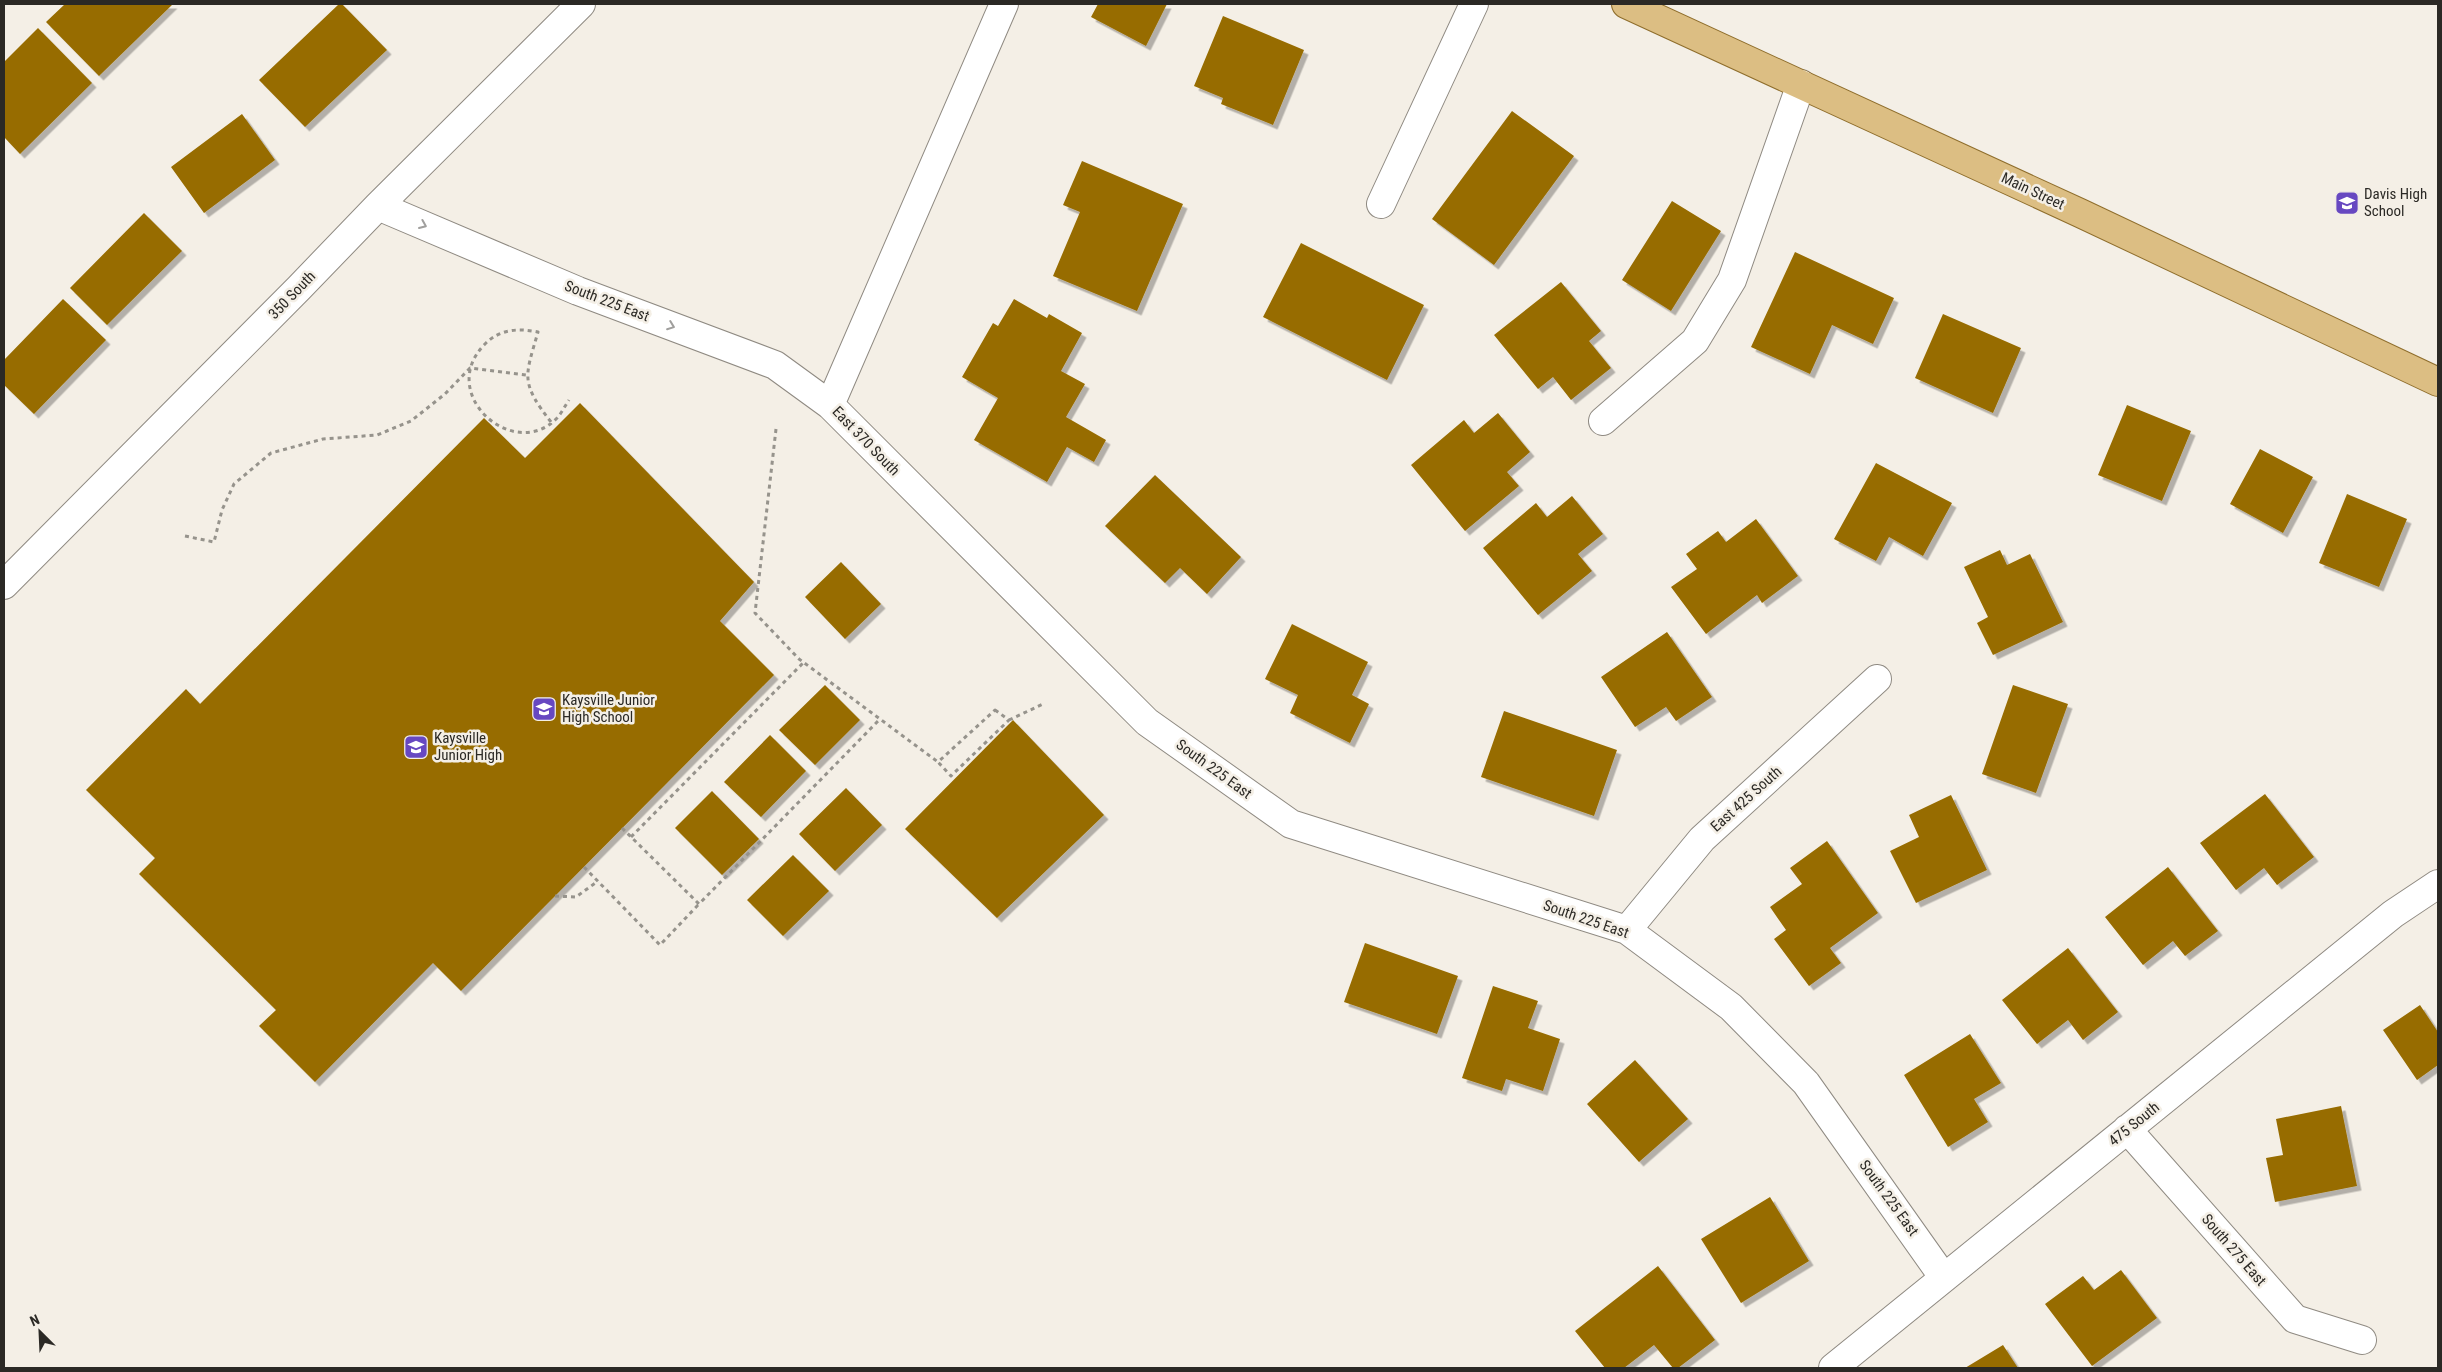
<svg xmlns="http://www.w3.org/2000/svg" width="2442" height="1372" font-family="'Roboto Condensed',sans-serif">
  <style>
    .building { fill: #976c05; filter: url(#shadow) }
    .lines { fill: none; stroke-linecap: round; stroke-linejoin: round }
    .minor-casing { stroke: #8f8a82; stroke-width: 30 }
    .major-casing { stroke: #8f6e2c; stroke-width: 30 }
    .path { stroke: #96938c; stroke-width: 3; stroke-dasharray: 4 4; stroke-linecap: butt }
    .minor { stroke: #fff; stroke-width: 28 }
    .major { stroke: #dcbe83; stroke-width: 28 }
    .oneway { stroke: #a09f9d }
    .labels { text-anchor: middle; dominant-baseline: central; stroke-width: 5; stroke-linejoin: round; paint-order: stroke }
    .street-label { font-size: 15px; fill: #2b2925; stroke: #f4efe6 }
    .poi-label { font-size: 15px; fill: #2b2925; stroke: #f4efe6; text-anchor: start }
  </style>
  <defs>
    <filter id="shadow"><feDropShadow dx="4.5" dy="4.5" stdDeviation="0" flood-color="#0004"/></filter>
  </defs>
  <rect width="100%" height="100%" fill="#f4efe6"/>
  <path class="building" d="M65,4H173L99,76L46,22Z
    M339,4H342L387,50L305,127L259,80Z
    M1098,4H1167L1146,46L1091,17Z
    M1223,16L1304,50L1273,125L1221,104L1223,98L1194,86Z
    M38,28L92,83L20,154L4,137V62Z
    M1512,111L1574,156L1494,265L1432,219Z
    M242,114L275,160L204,213L171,167Z
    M1082,161L1183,204L1137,311L1053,276L1080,212L1063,205Z
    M1672,201L1721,231L1671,311L1622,280Z
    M144,213L182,251L107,325L70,288Z
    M1301,243L1424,305L1387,380L1263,317Z
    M1795,252L1894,298L1873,344L1832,325L1810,374L1751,347Z
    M1561,282L1601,331L1589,341L1611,368L1571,400L1553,377L1538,389L1494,335Z
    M63,299L106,340L34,414L4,385V360Z
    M1014,299L1047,318L1049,314L1082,333L1061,371L1085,384L1066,417L1106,440L1094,462L1067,447L1047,482L974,440L998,398L962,377L993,323L998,326Z
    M1943,314L2021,348L1993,413L1915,378Z
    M580,403L754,582L720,621L774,675L461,991L433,963L315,1082L259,1026L276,1010L139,874L155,858L86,790L186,689L200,704L484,418L525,458Z
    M2127,405L2191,431L2162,501L2098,475Z
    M1498,413L1530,452L1507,472L1519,486L1465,531L1411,465L1464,420L1474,433Z
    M2260,449L2313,477L2283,533L2230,504Z
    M1876,463L1952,503L1923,556L1889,537L1876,561L1834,539Z
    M1155,475L1241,557L1207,594L1180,568L1165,583L1105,526Z
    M2347,494L2407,519L2379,587L2319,563Z
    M1572,496L1603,534L1578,554L1592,571L1538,615L1483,548L1536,503L1547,517Z
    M1756,519L1798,576L1762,603L1757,595L1706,634L1671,587L1697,569L1686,554L1718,531L1726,542Z
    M2000,550L2007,565L2030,554L2063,622L1993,655L1977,623L1988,617L1964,567Z
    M841,562L881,604L845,639L805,597Z
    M1292,624L1368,662L1352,695L1369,704L1350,743L1290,713L1298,695L1265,679Z
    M1667,632L1712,697L1676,721L1666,707L1635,727L1601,677Z
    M825,685L860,720L815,765L779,730Z
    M2013,685L2068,704L2036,793L1982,774Z
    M1504,711L1617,750L1594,816L1481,777Z
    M1013,720L1104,815L997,918L905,829Z
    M770,735L806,771L761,817L724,782Z
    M846,788L882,825L835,871L799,834Z
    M712,791L759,839L722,875L675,828Z
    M2265,794L2314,857L2277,885L2264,868L2236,890L2200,843Z
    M1951,795L1987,870L1916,903L1890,851L1919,837L1909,815Z
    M1827,841L1878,913L1830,948L1841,963L1809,986L1774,939L1786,930L1770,907L1802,884L1790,868Z
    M793,855L829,891L783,936L747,900Z
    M2168,867L2218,931L2185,956L2173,941L2143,965L2105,917Z
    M1365,943L1458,976L1437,1034L1344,1002Z
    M2068,948L2118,1012L2083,1040L2068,1020L2037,1044L2002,1000Z
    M1493,986L1538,1001L1528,1028L1560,1039L1543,1091L1506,1079L1502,1091L1462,1078Z
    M2420,1005L2438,1032V1065L2417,1080L2383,1030Z
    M1970,1034L2001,1083L1974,1099L1988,1122L1948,1147L1904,1075Z
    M1635,1060L1688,1119L1639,1162L1587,1104Z
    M2341,1106L2357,1186L2275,1202L2266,1158L2283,1155L2276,1119Z
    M1770,1197L1809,1261L1741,1303L1701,1239Z
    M1658,1266L1715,1340L1678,1368H1673L1654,1345L1624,1368H1605L1575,1331Z
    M2121,1270L2157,1318L2092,1366L2045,1304L2083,1276L2094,1290Z
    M2003,1345L2018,1368H1965Z"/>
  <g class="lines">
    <g class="minor-casing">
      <path id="minor" d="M1381,204L1474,4
        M378,206L578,291L775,365L830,405L1147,722L1291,824L1627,930L1731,1007L1806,1083L1944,1278
        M830,405L1004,4
        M1603,421L1695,341L1732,280L1801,84
        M4,585L299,288L378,206L581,4
        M1627,930L1702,839L1877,679
        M2127,1129L2295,1319L2362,1340
        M1833,1368L2393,914L2438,884"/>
    </g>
    <g class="major-casing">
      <path id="major" d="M1626,4L2080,213L2438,382"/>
    </g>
    <path class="path" d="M551,422C520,382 525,377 538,332C518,328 500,329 485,344C435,394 515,464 558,417C562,412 565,406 569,400
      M776,429L755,613L799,659L938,762
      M185,536L214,542L222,510L234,484L271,453L323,439L377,435L411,421L445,394L470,368L526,375
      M995,710L1009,720L951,776L938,762Z
      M1009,720L1043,704
      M622,828L699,904L880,719
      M631,837L804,662
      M584,867L660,945L699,904
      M555,896L576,897L598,881"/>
    <use href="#minor" class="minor"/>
    <use href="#major" class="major"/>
  </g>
  <defs><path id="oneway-chevron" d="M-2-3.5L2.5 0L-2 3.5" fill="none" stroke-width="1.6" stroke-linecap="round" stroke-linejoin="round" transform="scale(1.25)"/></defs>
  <g class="oneway">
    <use href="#oneway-chevron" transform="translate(423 225) rotate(23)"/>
    <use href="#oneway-chevron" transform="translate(671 326) rotate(21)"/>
  </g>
  <defs>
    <g id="school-square" transform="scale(1.25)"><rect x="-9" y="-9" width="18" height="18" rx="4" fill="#6748c1" stroke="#f4efe6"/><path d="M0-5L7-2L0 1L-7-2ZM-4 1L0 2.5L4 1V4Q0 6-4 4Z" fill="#fff"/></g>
  </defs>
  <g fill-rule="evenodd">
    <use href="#school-square" x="2347" y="203"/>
    <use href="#school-square" x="544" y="709"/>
    <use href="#school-square" x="416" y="747"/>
  </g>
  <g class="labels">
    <g class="street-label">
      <text transform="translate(2033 191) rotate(25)">Main Street</text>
      <text transform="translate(292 295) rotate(-46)">350 South</text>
      <text transform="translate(607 301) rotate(21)">South 225 East</text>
      <text transform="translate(866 441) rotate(46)">East 370 South</text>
      <text transform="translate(1214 769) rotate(36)">South 225 East</text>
      <text transform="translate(1746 799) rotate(-42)">East 425 South</text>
      <text transform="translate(1586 919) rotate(19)">South 225 East</text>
      <text transform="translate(2134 1124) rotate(-39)">475 South</text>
      <text transform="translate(1889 1198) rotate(54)">South 225 East</text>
      <text transform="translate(2234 1250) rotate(49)">South 275 East</text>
    </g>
    <g class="poi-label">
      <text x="2364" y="194">Davis High<tspan x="2364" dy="17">School</tspan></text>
      <text x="562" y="700">Kaysville Junior<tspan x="562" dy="17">High School</tspan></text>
      <text x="434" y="738">Kaysville<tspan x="434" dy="17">Junior High</tspan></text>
    </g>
  </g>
  <rect width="2442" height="1372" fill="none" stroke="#2b2925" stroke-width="10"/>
  <g transform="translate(40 1332) rotate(336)" stroke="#f4efe6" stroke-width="4" paint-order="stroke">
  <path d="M0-4L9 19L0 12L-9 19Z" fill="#2b2925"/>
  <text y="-8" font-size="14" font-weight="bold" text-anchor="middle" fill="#2b2925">N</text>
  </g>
</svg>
